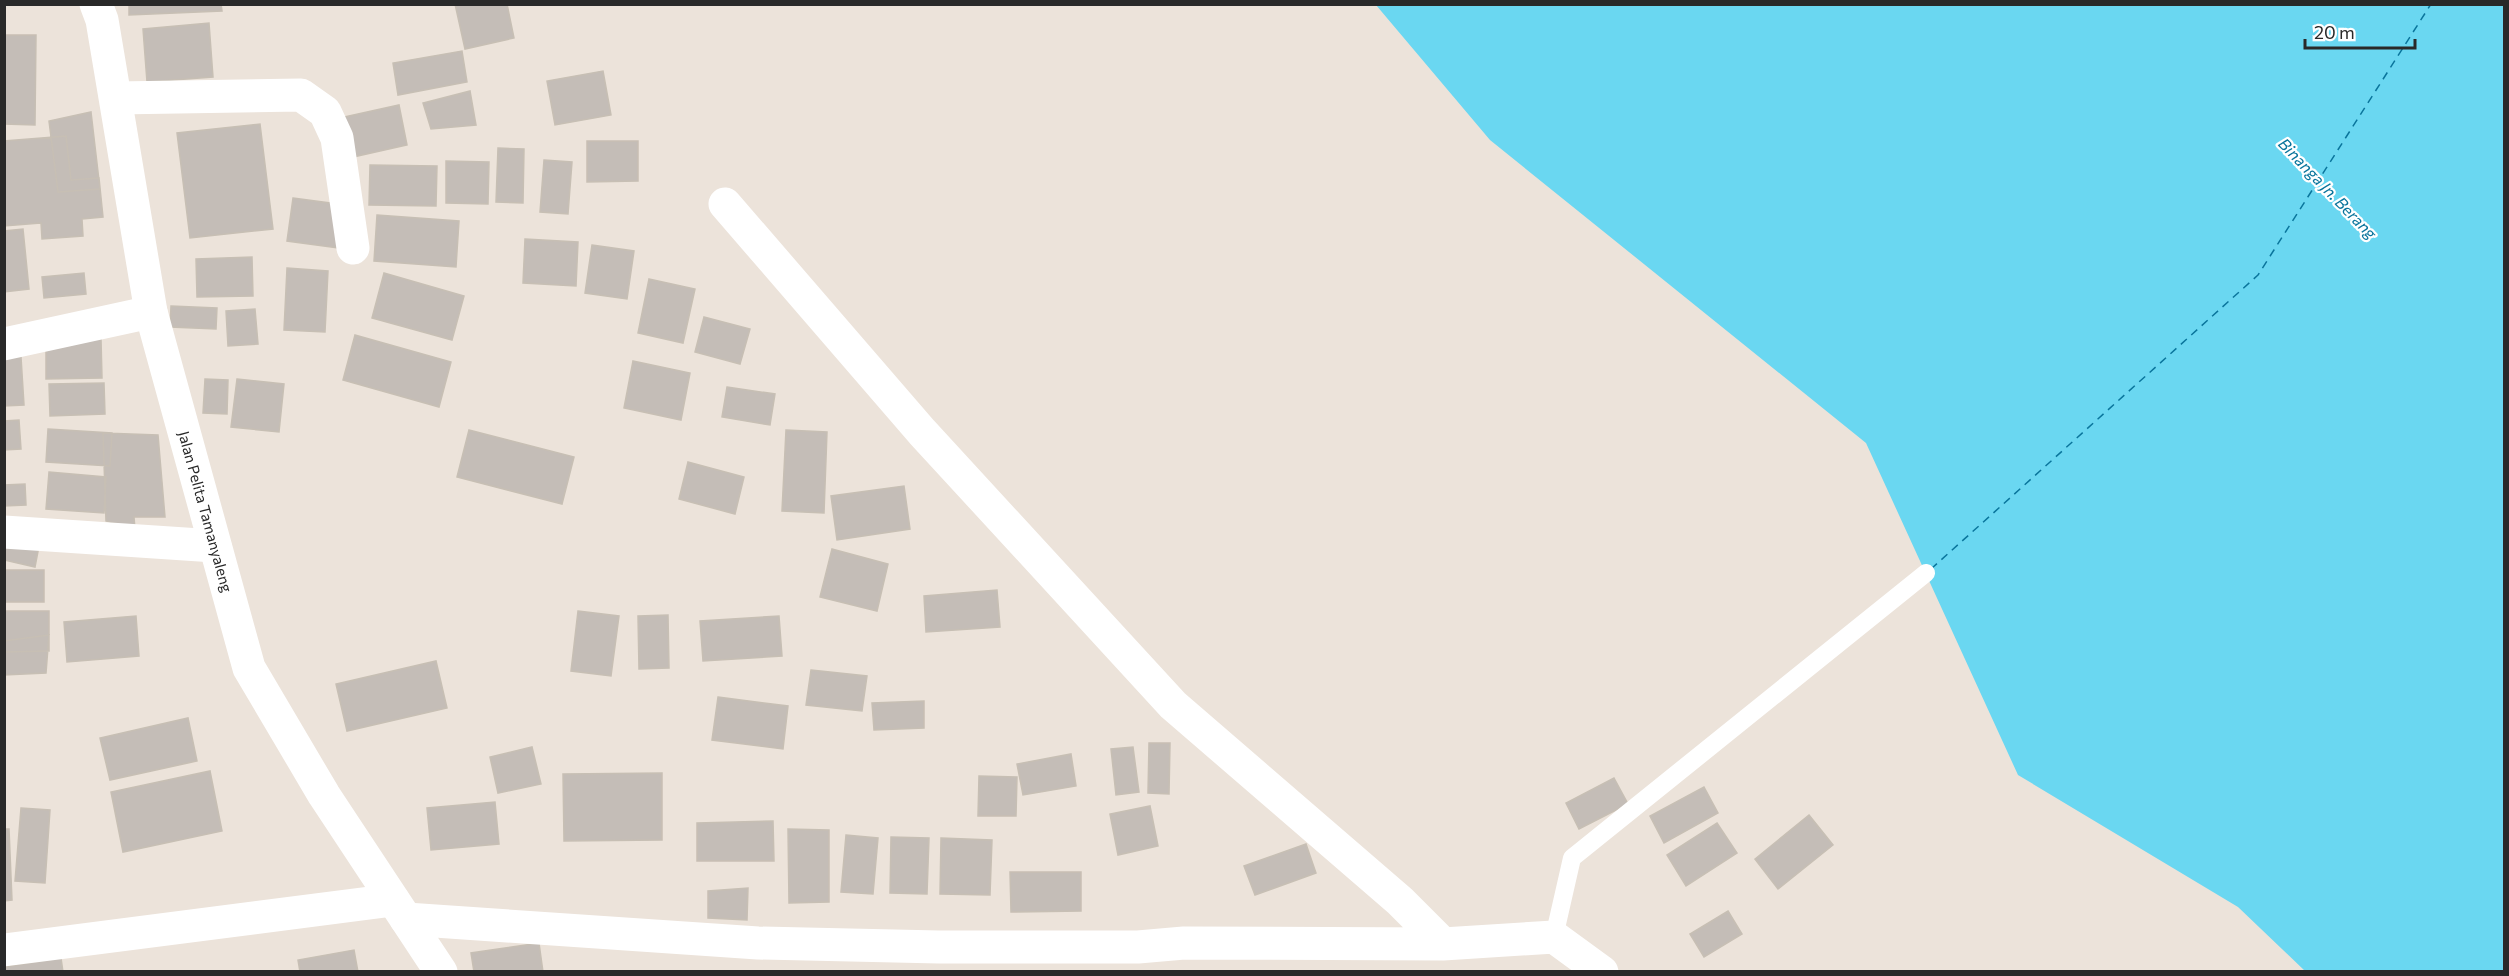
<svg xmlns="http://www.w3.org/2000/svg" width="2509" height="976" font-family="Commissioner,sans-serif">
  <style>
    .water { fill: #6ad7f1 }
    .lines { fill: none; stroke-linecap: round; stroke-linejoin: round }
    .ferry { stroke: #0a759c; stroke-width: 1.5; stroke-dasharray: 8 6; stroke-linecap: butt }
    .building { fill: #c4bdb7; stroke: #c7bfb4; stroke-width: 1.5 }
    .service { stroke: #fff; stroke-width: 18 }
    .minor { stroke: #fff; stroke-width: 33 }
    .tertiary { stroke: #fff; stroke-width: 33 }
    .labels { text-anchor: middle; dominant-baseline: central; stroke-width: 4.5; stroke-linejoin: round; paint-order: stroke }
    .street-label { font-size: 15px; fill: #292929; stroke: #fff }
    .water-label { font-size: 16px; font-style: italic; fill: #0a759c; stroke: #fff }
  </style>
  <rect width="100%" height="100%" fill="#ece3da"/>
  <path class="water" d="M1376,5H2504V971H2305L2238,907L2018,775L1866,443L1490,140Z"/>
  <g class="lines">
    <path class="ferry" d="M1931,569L2258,275L2431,4"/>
  </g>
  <path class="building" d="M129,4H221L222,11L129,15Z
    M455,4H507L514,38L465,49Z
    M209,23L213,77L147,82L143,29Z
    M4,35H36L35,125L4,124Z
    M462,51L467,82L398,95L393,63Z
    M603,71L611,115L555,125L547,81Z
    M470,91L476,125L431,129L423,103Z
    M399,105L407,145L353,157L344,117Z
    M91,112L100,189L58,192L49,121Z
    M260,124L273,229L190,238L177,133Z
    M66,136L71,180L99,178L103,217L82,219L83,236L42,239L41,223L4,226V141Z
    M587,141H638V181L587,182Z
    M498,148L524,149L523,203L496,202Z
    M544,160L572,162L568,214L540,212Z
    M446,161L489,162L488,204L446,203Z
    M370,165L437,166L436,206L369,205Z
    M293,198L345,205L338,248L287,241Z
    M377,215L459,221L456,267L374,261Z
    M23,229L29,289L4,292V231Z
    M525,239L578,242L576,286L523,283Z
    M592,245L634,251L627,299L585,293Z
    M252,257L253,296L197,297L196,259Z
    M287,268L328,271L325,332L284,330Z
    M84,273L86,294L44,298L42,277Z
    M384,273L464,296L452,340L372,318Z
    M649,279L695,289L683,343L638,333Z
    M171,306L217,308L216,329L170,327Z
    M255,309L258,344L228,346L226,311Z
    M704,317L750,329L740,364L695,352Z
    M355,335L451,362L439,407L343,380Z
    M101,339L102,378L46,379V340Z
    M21,357L24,405L4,406V358Z
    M633,361L690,373L681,420L624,408Z
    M205,379L228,380L227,414L203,413Z
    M237,379L284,384L279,432L231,427Z
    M104,383L105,414L50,416L49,384Z
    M727,387L775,394L770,425L722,417Z
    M19,420L21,449L4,450V421Z
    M48,429L112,433L110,466L46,462Z
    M469,430L574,457L562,504L457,477Z
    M786,430L827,432L824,513L782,511Z
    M103,433L158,435L165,517H134L135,529L106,521Z
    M688,462L744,477L735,514L679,499Z
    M49,472L106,477L104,513L46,509Z
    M25,484L26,505L4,506V485Z
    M904,486L910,529L837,540L831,496Z
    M4,539L39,546L35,567L4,560Z
    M832,549L888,564L877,611L820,597Z
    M4,570H44V602H4Z
    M997,590L1000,627L926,632L924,596Z
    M4,611H49V651L4,652Z
    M578,611L619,616L611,676L571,671Z
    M668,615L669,668L639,669L638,616Z
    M136,616L139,656L67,662L64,622Z
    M779,616L782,656L703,661L700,621Z
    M49,635L46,673L4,675V641Z
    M436,661L447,708L347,731L336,684Z
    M811,670L867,676L862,711L806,705Z
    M718,697L788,706L783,749L712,740Z
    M924,701V728L874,730L872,703Z
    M188,718L197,761L110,780L100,738Z
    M1149,743H1170L1169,794L1148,793Z
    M532,747L541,784L498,793L490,757Z
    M1133,747L1139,792L1116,795L1111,749Z
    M1071,754L1076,786L1023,795L1017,764Z
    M210,771L222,831L123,852L111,792Z
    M662,773V840L564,841L563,774Z
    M979,776L1017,777L1016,816H978Z
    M1614,778L1628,804L1579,829L1566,803Z
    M1704,787L1718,813L1664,843L1650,816Z
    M495,802L499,844L431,850L427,808Z
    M1150,806L1158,846L1118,855L1110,814Z
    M21,808L50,810L45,883L15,881Z
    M1809,815L1833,845L1778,889L1755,859Z
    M773,821L774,861H697V823Z
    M1717,823L1737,853L1686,886L1667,855Z
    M4,829H9L12,900L4,901Z
    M788,829L829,830V902L789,903Z
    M846,835L878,838L873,894L841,892Z
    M891,837L929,838L927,894L890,893Z
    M941,838L992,840L990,895L940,894Z
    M1306,844L1316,873L1255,895L1244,866Z
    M1010,872H1081V911L1011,912Z
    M748,888L747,920L708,918V891Z
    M1728,911L1742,934L1704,957L1690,934Z
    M539,943L543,972H474L471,953Z
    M354,950L358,972H300L298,960Z
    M61,958L63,972H4V967Z"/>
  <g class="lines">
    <path class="service" d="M1554,937L1572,858L1926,573"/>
    <path class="minor" d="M116,98L301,95L325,112L337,138L353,248
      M4,344L151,312
      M4,532L215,546
      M406,919L758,943L939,947H1138L1184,943L1443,944L1400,901L1173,705L922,432L725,204
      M1443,944L1554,937L1602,972
      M4,950L393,900"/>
    <path class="tertiary" id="s1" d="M96,4L102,20L151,312L249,668L324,795L441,972"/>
  </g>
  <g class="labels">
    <g class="street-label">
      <text stroke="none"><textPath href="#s1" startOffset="520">Jalan Pelita Tamanyaleng</textPath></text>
    </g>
    <g class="water-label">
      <text transform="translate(2328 188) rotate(46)">Binanga Jn. Berang</text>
    </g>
  </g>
  <rect width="2509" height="976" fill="none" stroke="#292929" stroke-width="12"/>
  <path d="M2305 39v9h110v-9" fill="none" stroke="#292929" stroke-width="3"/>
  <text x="2314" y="39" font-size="18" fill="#292929" stroke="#ffffff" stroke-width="4.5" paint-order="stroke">20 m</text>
</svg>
